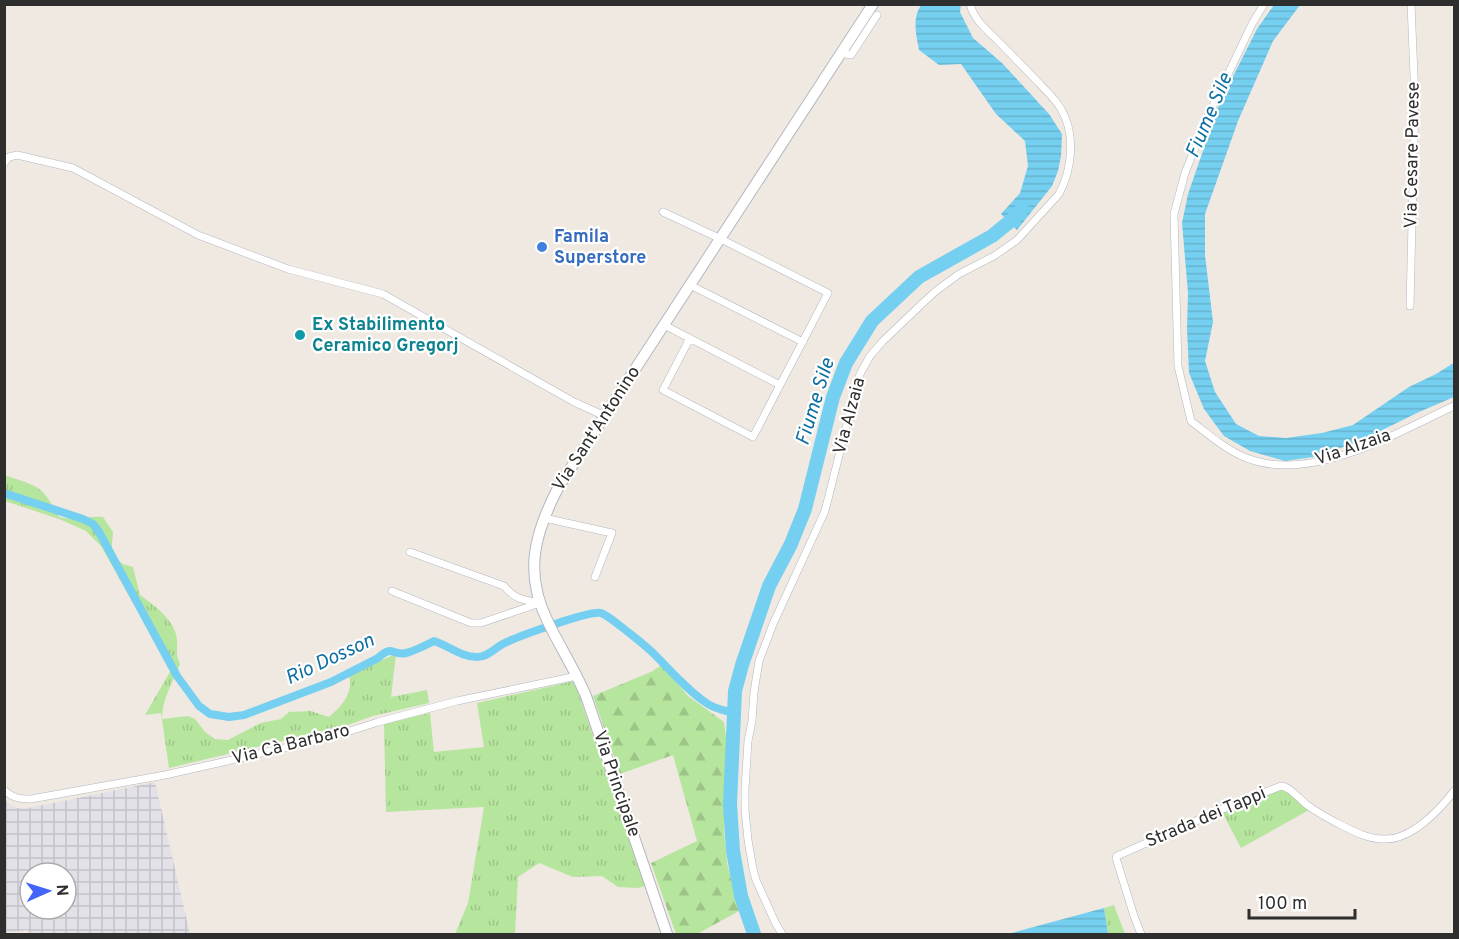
<svg xmlns="http://www.w3.org/2000/svg" width="1459" height="939" font-family="Overpass,sans-serif">
  <style>
    .industrial { fill: url(#industrial-grid); fill-rule: evenodd }
    .grass { fill: url(#grass-tufts) }
    .forest { fill: url(#forest-firs) }
    .water { fill: url(#water-rules) }
    .lines { fill: none; stroke-linecap: round; stroke-linejoin: round }
    .canal { stroke: #75cff0; stroke-width: 8 }
    .river { stroke: #75cff0; stroke-width: 14 }
    .street-casing { stroke: #b4b7c1; stroke-width: 8 }
    .secondary-casing { stroke: #b4b7c1; stroke-width: 12 }
    .street { stroke: #fff; stroke-width: 7 }
    .secondary { stroke: #fff; stroke-width: 10 }
    .shop-dot { fill: #3f7fe0; stroke: #fff; stroke-width: 2 }
    .culture-dot { fill: #0f9aa8; stroke: #fff; stroke-width: 2 }
    .labels { text-anchor: middle; dominant-baseline: central; stroke-width: 4.5; stroke-linejoin: round; paint-order: stroke }
    .street-label { font-size: 18px; fill: #2e2e2e; stroke: #fff }
    .shop-label { font-size: 18px; font-weight: bold; fill: #366cbe; stroke: #fff; text-anchor: start }
    .culture-label { font-size: 18px; font-weight: bold; fill: #0d838f; stroke: #fff; text-anchor: start }
    .water-label { font-size: 20px; font-style: italic; fill: #0d6fa3; stroke: #fff }
  </style>
  <defs>
    <pattern id="industrial-grid" width="8" height="8" patternUnits="userSpaceOnUse" patternTransform="scale(1.5)"><rect width="8" height="8" fill="#e3e1e8"/><path d="M0 4h8M4 0v8" fill="none" stroke="#c3c1c7"/></pattern>
    <pattern id="grass-tufts" width="24" height="20" patternUnits="userSpaceOnUse" patternTransform="scale(1.5)"><rect width="24" height="20" fill="#b6e59e"/><path d="M3 7l-1-3M5 7V3M7 7l1-3M15 17l-1-3M17 17v-4M19 17l1-3" fill="none" stroke="#9dc588"/></pattern>
    <pattern id="forest-firs" width="22" height="20" patternUnits="userSpaceOnUse" patternTransform="scale(1.5)"><rect width="22" height="20" fill="#b6e59e"/><path d="M5 1l3.5 6h-7zM16 11l3.5 6h-7z" fill="#9dc588"/></pattern>
    <pattern id="water-rules" width="6" height="5" patternUnits="userSpaceOnUse" patternTransform="scale(1.5)"><rect width="6" height="5" fill="#75cff0"/><path d="M0 2.5h6" fill="none" stroke="#66b2ce"/></pattern>
  </defs>
  <rect width="100%" height="100%" fill="#efe9e1"/>
  <path class="industrial" d="M155,782L190,934H31L27,930L5,933V799L10,805L17,808H28L103,793ZM30,873H66V909H30Z"/>
  <path class="grass" d="M5,475C15,479 28,482 38,488C47,494 53,507 59,517C76,521 86,516 103,517L113,532L111,555L123,564L133,567L140,595C154,605 176,621 177,640C178,651 175,652 180,664C173,682 162,699 162,719L188,716L195,719L205,732L215,739L228,740L261,723L281,719L289,712L311,711L329,717C342,706 354,693 349,674L396,654L391,697L427,690L429,703L373,716L345,726L169,768L161,713L145,715L171,670L101,546L86,531L59,519L5,501Z
    M574,681L645,886L638,888L618,887L602,876L573,877L539,863L518,877L515,934H455L468,903L484,807L386,812L384,724L430,713L434,752L484,747L477,703Z
    M1285,786L1311,809L1241,848L1223,814L1211,818Z
    M1114,905L1125,934H1108L1104,908Z"/>
  <path class="forest" d="M661,665L688,696L724,722L727,745L724,830L727,863L739,911L697,934H676L651,863L697,841L673,755L620,774L593,696L653,671Z"/>
  <path class="water" d="M921,5H961L960,12L973,38L1002,63L1049,114L1062,134L1061,156L1058,171L1052,186L1017,230L1001,214L1020,193L1028,166L1025,141L996,114L961,64L939,65L919,50C916,34 912,19 921,5Z
    M1274,5H1300L1273,41L1238,121L1205,214V255L1213,322L1205,361L1215,392L1236,424L1259,436L1286,438L1322,433L1353,425L1409,387L1436,374L1452,364H1454V397L1419,412L1362,440L1320,456L1285,461L1250,451L1224,436L1204,409L1189,373L1187,328L1188,293L1182,223L1188,194L1220,102L1257,29Z
    M1104,908L1108,934H1008Z"/>
  <g class="lines">
    <path class="canal" d="M4,493L83,519L93,524L99,532L177,676L199,706L210,714L229,717L244,715L331,682L378,658C393,644 391,656 406,653C415,651 426,645 434,641C449,646 461,657 477,657C487,657 493,650 501,645C513,638 590,610 601,613C609,616 617,624 623,628C634,637 645,645 655,655C672,672 688,691 708,704C716,709 726,711 734,713"/>
    <path class="river" d="M754,934L741,896L733,851L730,804L735,691L742,665L769,586L791,544L805,509L833,397L846,363L872,321L919,277L992,236L1013,219L1022,209"/>
    <g class="street-casing">
      <path id="street" d="M1264,4L1252,24L1208,116L1185,173L1174,214L1178,366L1191,421C1208,434 1225,449 1244,457C1311,485 1395,433 1454,406
        M841,53L851,55L877,15
        M4,163L9,157L17,155L73,168L198,235L288,269L383,294L574,402L605,416
        M663,212L721,239L828,293L753,437L663,390L690,338
        M690,285L803,342
        M1410,306L1415,100L1411,4
        M664,325L780,385
        M544,518L612,533L595,577
        M410,552L504,586C514,598 521,600 537,602
        M392,591L471,623H481L540,603
        M4,790C13,798 19,799 31,799L165,775L245,757L328,738L378,722L457,701L577,676
        M782,934L775,922L756,880L753,869L748,840L745,810V789L748,741L752,721L754,692L759,661L773,624L825,511L856,388L860,374L870,356L883,341L926,300L936,291L959,274L994,256L1017,240L1059,194C1072,170 1076,134 1061,109C1056,100 1047,92 1040,84C1026,70 1012,55 998,41C987,30 974,20 970,4
        M1141,934L1134,916L1116,858L1117,856L1223,809L1281,786C1291,787 1299,799 1307,805C1318,813 1331,820 1343,826C1355,832 1369,839 1383,839C1410,841 1439,811 1454,791"/>
    </g>
    <g class="secondary-casing">
      <path id="secondary" d="M667,934L586,696C575,670 560,647 548,622C523,572 535,532 559,486L873,4"/>
    </g>
    <use href="#street" class="street"/>
    <use href="#secondary" class="secondary"/>
  </g>
  <circle class="shop-dot" cx="542" cy="247" r="6"/>
  <circle class="culture-dot" cx="300" cy="335" r="6"/>
  <g class="labels">
    <g class="street-label">
      <text transform="translate(1413 155) rotate(-89)">Via Cesare Pavese</text>
      <text transform="translate(850 416) rotate(-75)">Via Alzaia</text>
      <text transform="translate(597 429) rotate(-57)">Via Sant'Antonino</text>
      <text transform="translate(1353 448) rotate(-19)">Via Alzaia</text>
      <text transform="translate(291 745) rotate(-14)">Via Cà Barbaro</text>
      <text transform="translate(616 784) rotate(71)">Via Principale</text>
      <text transform="translate(1206 818) rotate(-23)">Strada dei Tappi</text>
    </g>
    <g class="shop-label">
      <text x="554" y="237">Famila<tspan x="554" dy="21">Superstore</tspan></text>
    </g>
    <g class="culture-label">
      <text x="312" y="325">Ex Stabilimento<tspan x="312" dy="21">Ceramico Gregorj</tspan></text>
    </g>
    <g class="water-label">
      <text transform="translate(1210 116) rotate(-67)">Fiume Sile</text>
      <text transform="translate(816 402) rotate(-73)">Fiume Sile</text>
      <text transform="translate(330 660) rotate(-25)">Rio Dosson</text>
    </g>
  </g>
  <rect width="1459" height="939" fill="none" stroke="#2e2e2e" stroke-width="12"/>
  <g transform="translate(48 891) rotate(87)"><circle r="28" fill="#ffffff" stroke="#ababab" stroke-width="1.5"/>
  <path d="M0-4.5L10 22L0 15L-10 22Z" fill="#4264fb"/>
  <text y="-9" font-size="16" font-weight="bold" text-anchor="middle" fill="#2e2e2e">N</text>
  </g>
  <path d="M1249 909v9h106v-9" fill="none" stroke="#2e2e2e" stroke-width="3"/>
  <text x="1258" y="909" font-size="18" fill="#2e2e2e" stroke="#ffffff" stroke-width="4.5" paint-order="stroke">100 m</text>
</svg>
